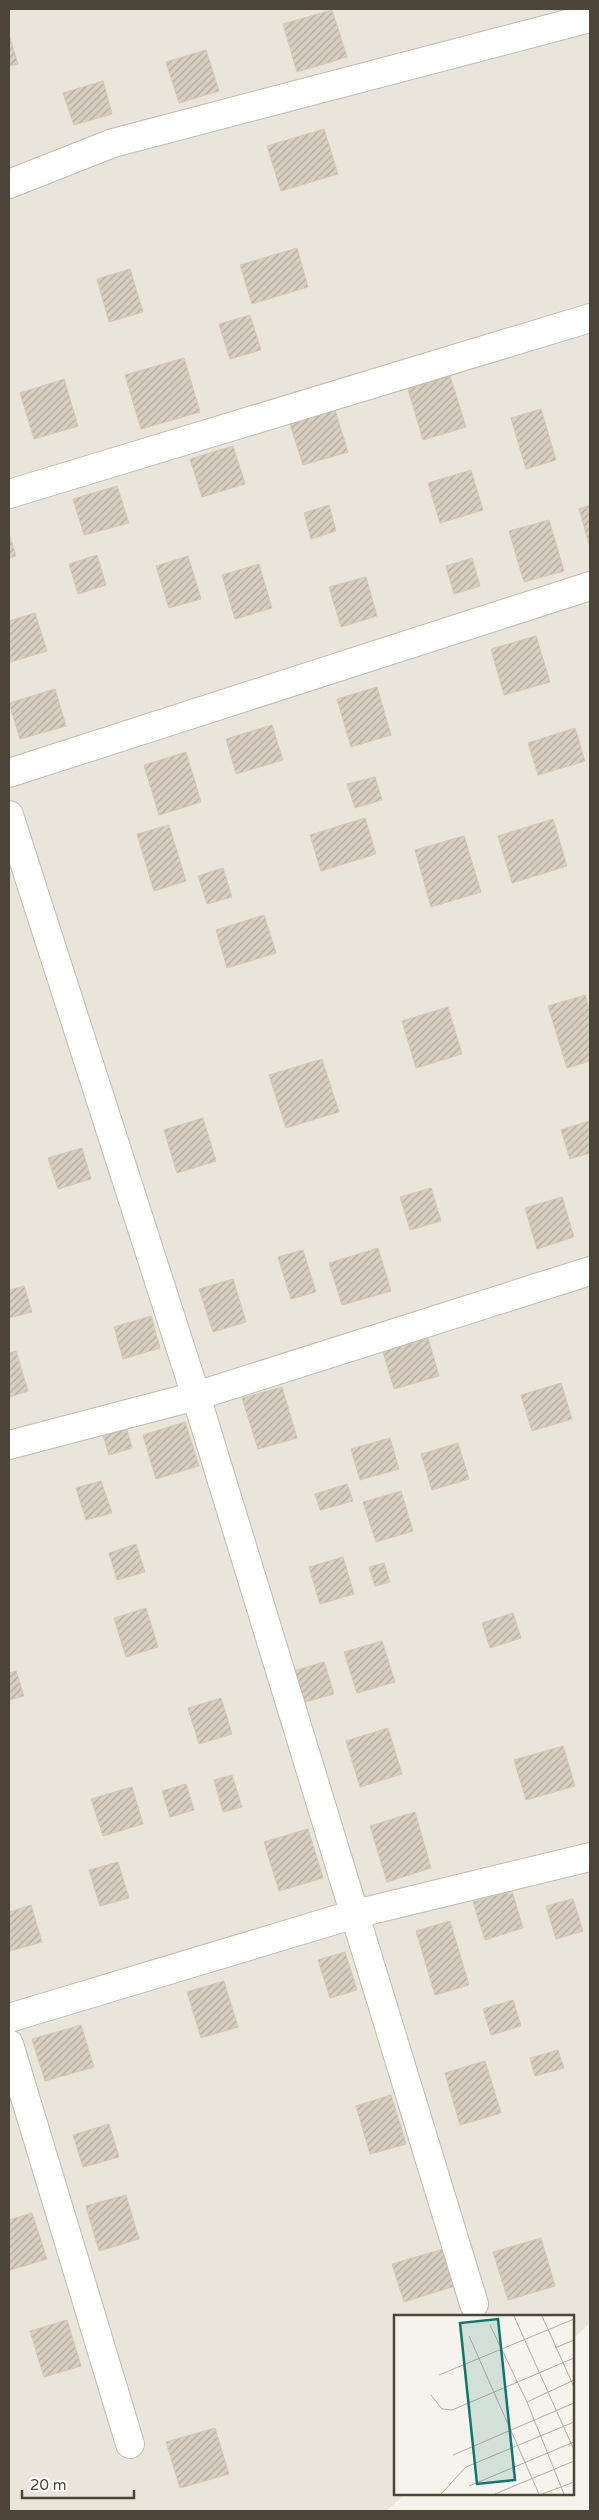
<svg xmlns="http://www.w3.org/2000/svg" width="599" height="2520" font-family="'Varela Round',sans-serif">
  <style>
    .residential { fill: #eae5da }
    .building { fill: url(#building-hatch); stroke: #d3c7b4 }
    .lines { fill: none; stroke-linecap: round; stroke-linejoin: round }
    .minor-casing { stroke: #c2bbae; stroke-width: 30 }
    .minor { stroke: #fff; stroke-width: 28 }
    .inset-road { fill: none; stroke: #b2ada4; stroke-width: 1 }
    .view { fill: #0f766e; fill-opacity: 0.15; stroke: #0f766e; stroke-width: 2.5 }
    .inset-edge { fill: none; stroke: #4b4439; stroke-width: 2.5 }
  </style>
  <defs>
    <pattern id="building-hatch" width="6" height="6" patternUnits="userSpaceOnUse" patternTransform="scale(1.25)"><rect width="6" height="6" fill="#d8cfc1"/><path d="M-1 1l2-2M0 6l6-6M5 7l2-2" fill="none" stroke="#b1aa9e"/></pattern>
  </defs>
  <rect width="100%" height="100%" fill="#f6f3ec"/>
  <path class="residential" d="M9,9H590V2323L573,2339V2316H395V2494H405L386,2511H9Z"/>
  <path class="building" d="M332,10L347,57L297,72L283,24Z
    M9,35L18,64L9,66Z
    M206,50L219,91L179,103L166,62Z
    M103,81L112,114L74,125L63,93Z
    M324,129L338,174L281,191L267,146Z
    M297,248L308,287L252,304L240,265Z
    M130,269L143,312L109,322L97,279Z
    M250,315L261,350L230,359L219,324Z
    M184,358L200,412L141,429L125,375Z
    M450,376L466,427L423,440L408,389Z
    M64,379L78,426L34,439L20,393Z
    M541,409L556,460L526,469L511,418Z
    M335,410L348,452L303,465L290,424Z
    M233,446L245,484L202,497L190,459Z
    M471,470L483,510L440,523L428,483Z
    M117,486L129,523L84,535L73,499Z
    M329,505L336,531L311,539L304,513Z
    M590,505V547L579,509Z
    M549,520L564,571L524,582L509,531Z
    M9,533L16,556L9,558Z
    M97,555L106,585L78,594L69,564Z
    M188,556L201,599L169,608L156,566Z
    M472,558L480,586L454,594L446,566Z
    M259,564L272,608L235,619L222,575Z
    M366,577L377,616L341,627L329,587Z
    M35,613L47,651L11,662L9,654V621Z
    M536,636L550,682L504,695L491,649Z
    M377,687L391,735L351,747L337,699Z
    M55,689L66,726L20,739L9,703Z
    M272,725L283,760L236,774L226,739Z
    M575,728L585,761L538,775L528,743Z
    M186,752L201,802L159,815L144,765Z
    M375,777L382,800L355,808L347,784Z
    M365,818L376,854L321,871L310,835Z
    M553,819L567,866L512,883L498,836Z
    M169,825L186,881L154,891L137,834Z
    M464,836L481,892L431,907L415,850Z
    M223,868L232,897L207,904L198,876Z
    M264,915L276,953L227,968L216,930Z
    M585,995L590,1011V1061L567,1068L548,1006Z
    M448,1007L462,1054L416,1068L402,1021Z
    M322,1059L339,1112L286,1128L269,1075Z
    M203,1118L216,1161L177,1173L164,1130Z
    M589,1121L590,1153L570,1159L561,1130Z
    M82,1148L91,1179L58,1189L48,1158Z
    M431,1188L441,1221L410,1230L400,1197Z
    M562,1197L574,1237L537,1249L525,1208Z
    M378,1248L391,1291L342,1305L329,1263Z
    M303,1250L316,1292L291,1299L278,1257Z
    M233,1279L246,1322L213,1332L199,1289Z
    M24,1286L32,1312L9,1318V1290Z
    M151,1316L160,1348L123,1359L114,1327Z
    M428,1338L439,1376L394,1389L383,1352Z
    M16,1351L28,1391L9,1397V1353Z
    M561,1383L572,1419L532,1431L521,1395Z
    M282,1387L297,1438L258,1449L242,1398Z
    M185,1422L199,1466L156,1479L143,1435Z
    M126,1426L132,1448L109,1455L102,1432Z
    M390,1438L399,1469L360,1480L351,1449Z
    M458,1443L469,1479L432,1490L421,1454Z
    M101,1481L112,1513L86,1520L76,1488Z
    M347,1484L353,1501L320,1510L315,1494Z
    M401,1491L413,1531L376,1542L363,1502Z
    M136,1544L145,1572L117,1580L109,1553Z
    M343,1557L354,1594L320,1604L309,1567Z
    M384,1563L390,1582L375,1586L369,1567Z
    M146,1608L158,1647L126,1657L114,1618Z
    M513,1613L521,1638L490,1648L482,1623Z
    M382,1641L395,1682L357,1693L344,1652Z
    M324,1662L334,1694L302,1703L293,1671Z
    M16,1671L24,1696L9,1700V1673Z
    M221,1698L232,1734L199,1744L188,1708Z
    M388,1728L402,1774L360,1787L346,1741Z
    M563,1746L575,1786L526,1800L514,1760Z
    M232,1775L242,1807L223,1812L214,1780Z
    M186,1784L194,1810L170,1817L162,1791Z
    M132,1787L143,1824L103,1836L91,1799Z
    M415,1812L431,1868L387,1882L370,1826Z
    M308,1829L323,1878L279,1891L264,1842Z
    M118,1862L129,1898L100,1906L89,1870Z
    M512,1891L523,1928L485,1940L473,1902Z
    M573,1899L583,1931L556,1939L546,1906Z
    M31,1905L42,1942L10,1951L9,1912Z
    M450,1921L469,1985L435,1995L416,1931Z
    M345,1952L357,1990L330,1998L318,1960Z
    M224,1981L238,2027L201,2038L187,1992Z
    M513,2000L521,2026L491,2035L483,2009Z
    M81,2025L94,2067L45,2081L32,2039Z
    M558,2050L564,2068L535,2076L530,2058Z
    M485,2061L501,2113L460,2125L445,2073Z
    M391,2095L406,2144L370,2154L356,2106Z
    M109,2124L119,2157L83,2167L73,2135Z
    M126,2195L139,2239L99,2251L86,2206Z
    M32,2213L47,2259L10,2270L9,2220Z
    M541,2238L555,2286L508,2300L493,2252Z
    M443,2249L455,2286L404,2302L392,2264Z
    M67,2320L81,2366L44,2377L30,2331Z
    M215,2428L229,2474L180,2488L166,2442Z"/>
  <g class="lines">
    <g class="minor-casing">
      <path id="minor" d="M9,184L113,143L590,18
        M9,494L590,318
        M9,773L590,586
        M9,815L196,1396L474,2304
        M9,1445L196,1396L590,1271
        M9,2018L355,1914L590,1857
        M9,2044L130,2444"/>
    </g>
    <use href="#minor" class="minor"/>
  </g>
  <g transform="translate(394 2315)">
    <rect width="180" height="180" fill="#f6f3ec"/>
    <path class="inset-road" d="M120,1L180,135M148,1L180,72M96,10L133,87M75,21L145,179M161,33L180,25M45,60L180,4M37,80L48,94L58,95L180,43M59,140L180,88M75,171L180,127M47,179L72,152L180,107M101,179L180,146M148,179L180,167M170,179L133,87L180,65"/>
    <path class="view" d="M104,4L121,165L83,169L66,8Z"/>
    <rect width="180" height="180" class="inset-edge"/>
  </g>
  <rect width="599" height="2520" fill="none" stroke="#4b4439" stroke-width="20"/>
  <path d="M22 2490v8h112v-8" fill="none" stroke="#4b4439" stroke-width="2.5"/>
  <text x="30" y="2490" font-size="15" fill="#4b4439" stroke="#ffffff" stroke-width="4" paint-order="stroke">20 m</text>
</svg>
